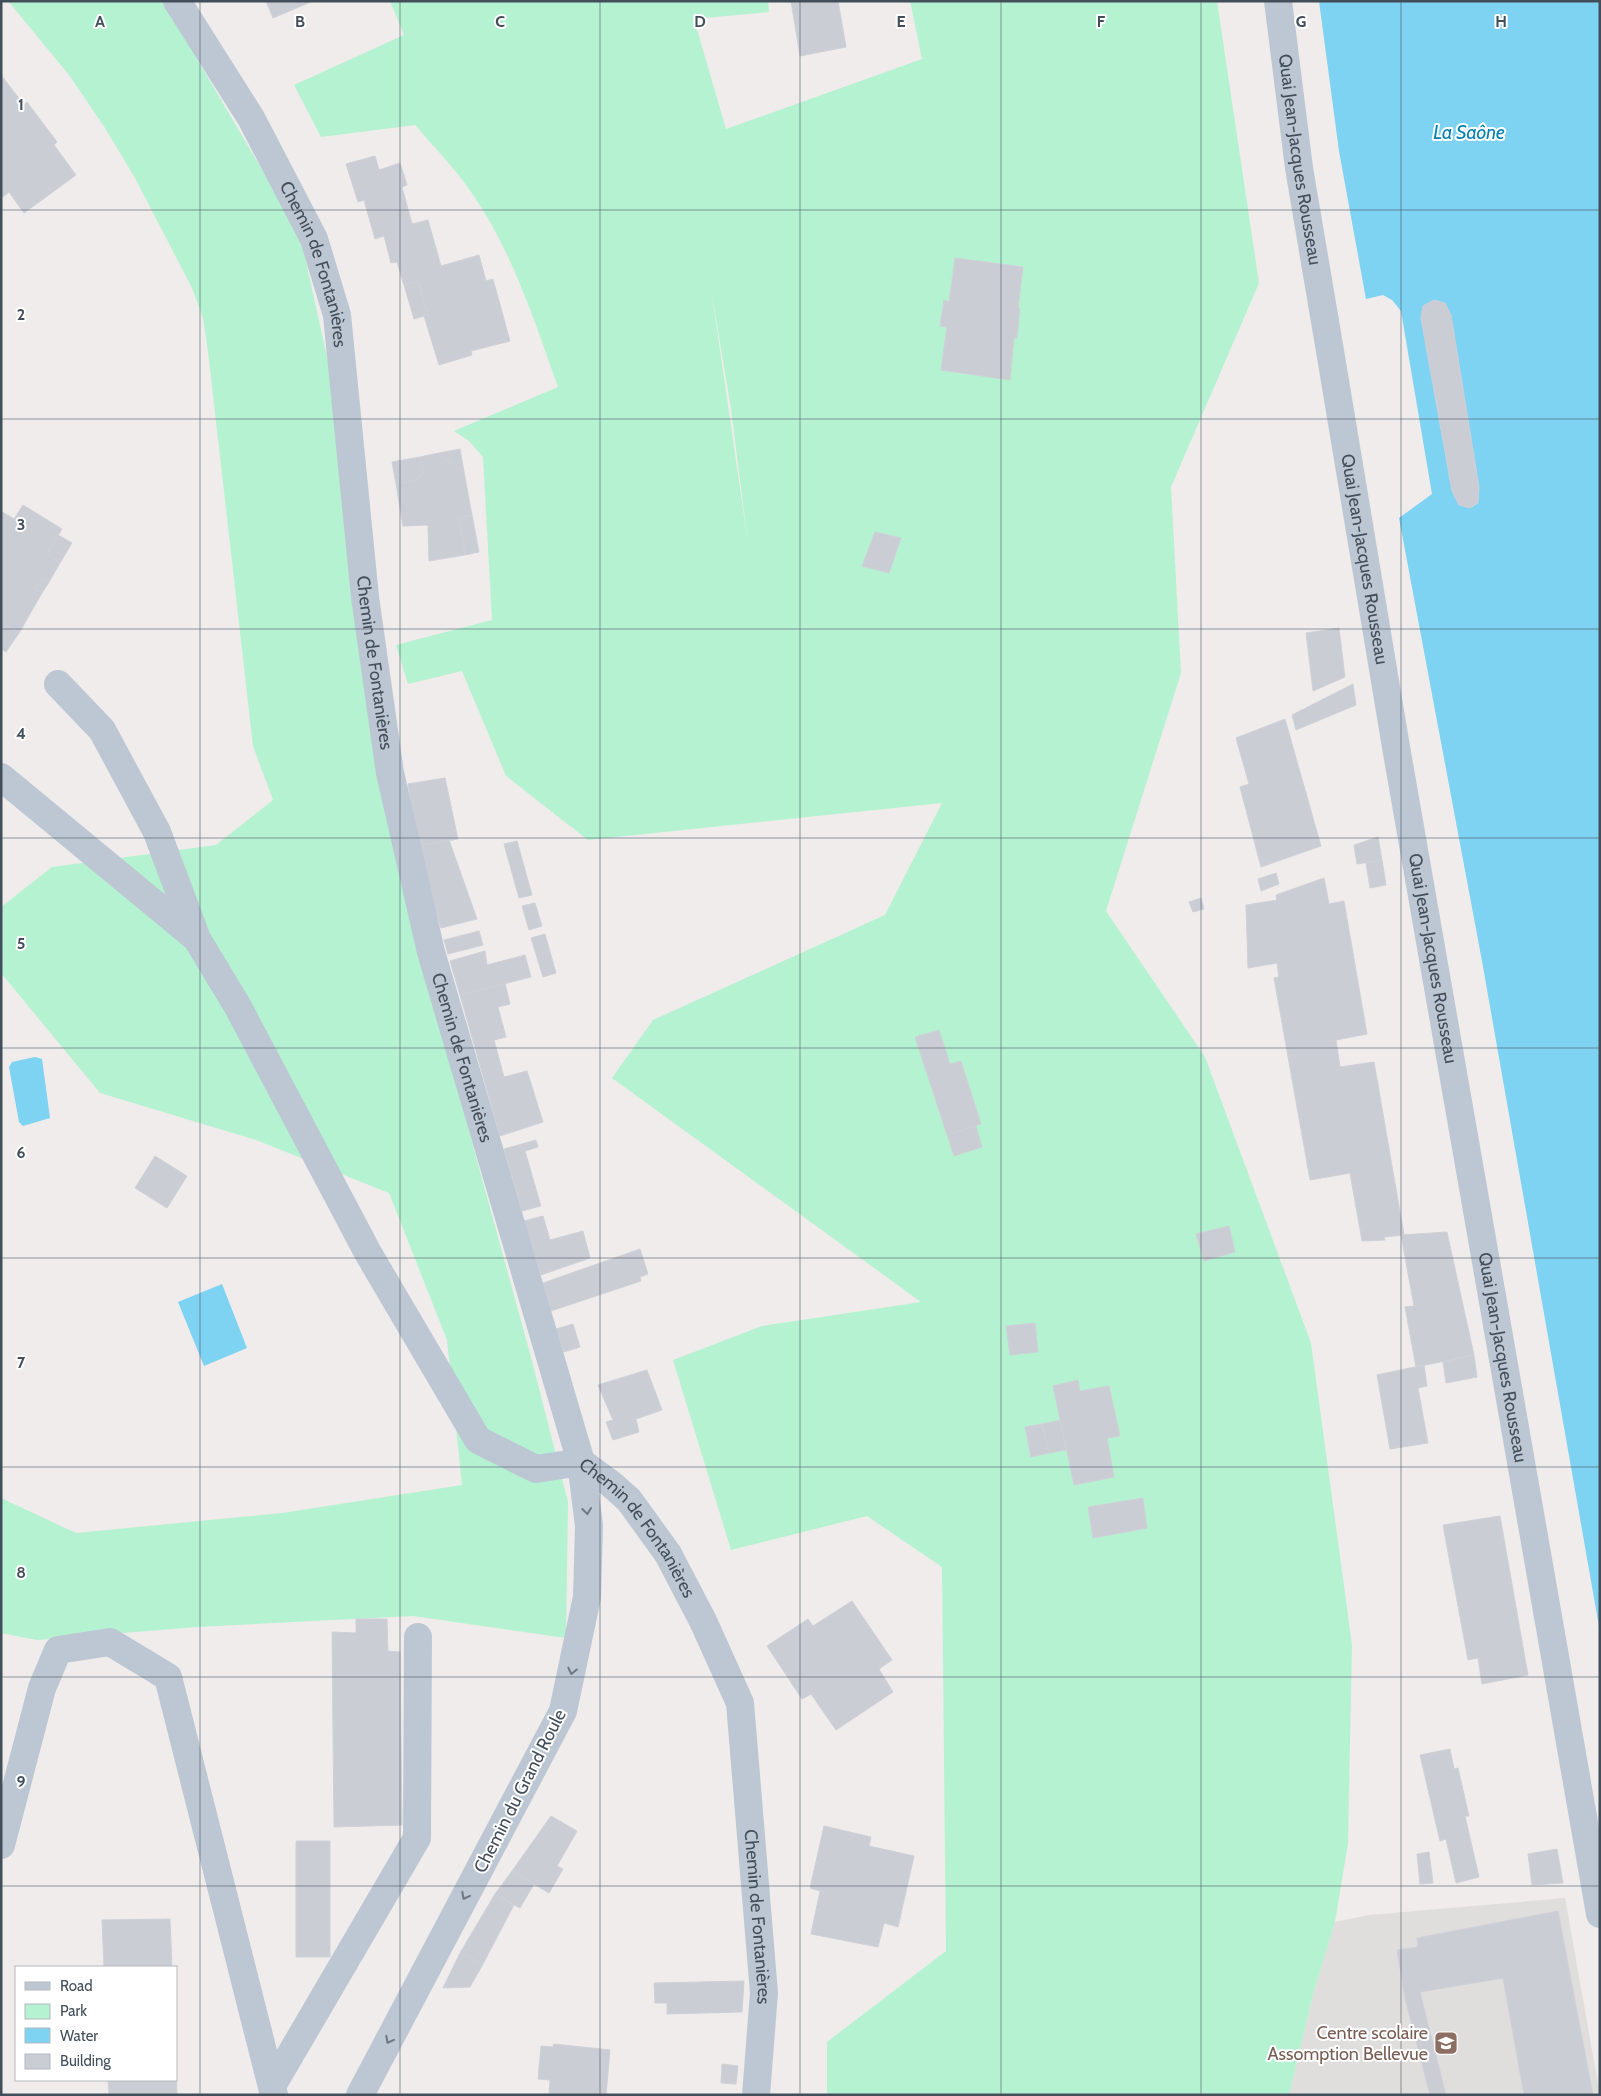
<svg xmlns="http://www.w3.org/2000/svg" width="1601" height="2096" font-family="Cabin,sans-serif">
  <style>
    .education { fill: #e0dddd }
    .green { fill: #b5f2d1; fill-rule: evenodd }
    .water { fill: #7ed2f2 }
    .building { fill: #cacdd4; stroke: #cfd1d8 }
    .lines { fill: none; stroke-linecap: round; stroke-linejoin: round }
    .minor { stroke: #bdc7d3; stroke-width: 28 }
    .oneway { stroke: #6e7885 }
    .grid { fill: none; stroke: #434e5b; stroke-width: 1; stroke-opacity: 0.55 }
    .labels { text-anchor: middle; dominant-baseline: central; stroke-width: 4; stroke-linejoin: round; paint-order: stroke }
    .street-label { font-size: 18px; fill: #434e5b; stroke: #fff }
    .education-label { font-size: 18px; fill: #785e54; stroke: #fff; text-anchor: end }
    .water-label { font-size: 19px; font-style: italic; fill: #017faf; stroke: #fff }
    .grid-label { font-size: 16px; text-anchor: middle; font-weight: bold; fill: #434e5b; stroke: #fff; stroke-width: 4; stroke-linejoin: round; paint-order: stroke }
  </style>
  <rect width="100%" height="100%" fill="#efeceb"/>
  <path class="education" d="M1565,1898L1600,2095H1289L1314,1991L1335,1922L1369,1915Z"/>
  <path class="green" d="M8,1H163L264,173L302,244L328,361L421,956L532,1361L568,1502L566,1638L413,1616L197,1627L37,1640L1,1633V1498L76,1533L282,1513L462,1485L447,1340L389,1193L256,1140L100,1093L1,973V907L52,867L216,845L273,800L253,746L208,351L203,318L192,288L135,178L105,128L69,75Z
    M390,1H768L769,12L694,19L726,129L922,59L910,1H1217L1259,283L1171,487L1181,673L1106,911L1205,1057L1311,1343L1352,1645L1348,1843L1335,1922L1314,1991L1289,2095H827V2042L946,1951L942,1567L867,1516L731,1550L673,1360L762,1326L921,1302L612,1078L653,1020L885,915L942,803L588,840L506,776L462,671L408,684L396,645L492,620L483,457L469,441L454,431L558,387C534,319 511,248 469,189C453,166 433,146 415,125L321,137L294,85L404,35ZM711,288L731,409L748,543Z"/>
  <path class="water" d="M1319,1H1600V1632L1482,961L1399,518L1432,494L1401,311L1392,300L1383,295L1366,299L1339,151Z
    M35,1057L42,1059L50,1118L23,1126L19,1122L9,1067L12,1062Z
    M222,1284L247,1348L204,1366L178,1302Z"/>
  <path class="building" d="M266,1H313L273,18Z
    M791,1H838L846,47L800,56Z
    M1,75L24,105L27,102L57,142L54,145L76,175L24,213L9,192L3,197L1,196Z
    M375,156L379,170L400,163L407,185L402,187L412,224L428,220L441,266L479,255L486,281L493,279L510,341L471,351L472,355L439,365L424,316L428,315L418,281L404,285L397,262L391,263L384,236L375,239L364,200L358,202L346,164Z
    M955,258L1023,267L1018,308L1020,309L1017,338H1014L1010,380L941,370L947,327L940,326L944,300L949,302Z
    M418,281L428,315L414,319L404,285Z
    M1434,300L1445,303L1451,315L1479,487L1478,503L1470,508L1459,505L1452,491L1421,318L1423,306Z
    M460,449L464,472L444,458L439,453Z
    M439,453L444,458L464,472L472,515L459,518L465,555L429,561L428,525L403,526L396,484L416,480L423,472L420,457Z
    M420,457L423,472L416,480L396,484L392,462Z
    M23,505L62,529L47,554L60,563L49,582L42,578L35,590L42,593L19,633L5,624L1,630V511L14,519Z
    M472,515L479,552L465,555L459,518Z
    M875,532L901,538L889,573L862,566Z
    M58,535L72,543L60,563L47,554Z
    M42,578L49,582L42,593L35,590Z
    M5,624L19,633L6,652L1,649V630Z
    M1339,628L1345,677L1313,691L1306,633Z
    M1353,684L1356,705L1296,730L1292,715Z
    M1285,719L1321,846L1261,867L1240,787L1249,784L1236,738Z
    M445,778L458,839L418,846L408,784Z
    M1378,837L1382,860L1357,864L1354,845Z
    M449,840L477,919L441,928L421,863L418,846Z
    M517,841L532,895L519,898L504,844Z
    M1382,860L1386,885L1370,888L1366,863Z
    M1276,873L1279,884L1261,891L1258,879Z
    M1324,878L1329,904L1344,901L1367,1034L1336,1040L1340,1067L1374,1062L1404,1235L1384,1237L1385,1240L1362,1241L1350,1173L1310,1180L1274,978L1279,977L1277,963L1248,968L1246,905L1277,900L1276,895Z
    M1201,898L1204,909L1193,912L1189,902Z
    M535,903L542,926L529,930L522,906Z
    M479,931L483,945L448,954L444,940Z
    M545,934L556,973L543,977L531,938Z
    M485,951L487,965L525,955L531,977L460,995L450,961Z
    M505,983L510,1004L498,1007L506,1037L494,1040L504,1077L527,1071L543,1122L500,1136L460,995Z
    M939,1030L950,1064L961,1061L981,1124L947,1135L915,1037Z
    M976,1126L982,1147L954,1156L947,1135Z
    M536,1140L538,1147L525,1151L541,1206L522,1211L504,1149Z
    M155,1156L187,1176L167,1208L135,1188Z
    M543,1216L550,1240L583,1231L590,1258L541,1275L524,1221Z
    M1229,1226L1235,1252L1204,1261L1196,1234Z
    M1447,1232L1474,1355L1416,1367L1405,1307L1414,1306L1401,1235Z
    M640,1249L648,1274L640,1277L641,1281L551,1311L543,1283Z
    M1035,1323L1038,1352L1010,1355L1006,1326Z
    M573,1324L580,1347L564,1352L556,1329Z
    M1474,1355L1477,1377L1446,1383L1443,1362Z
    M1424,1365L1427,1386L1418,1388L1428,1443L1390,1449L1377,1375Z
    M647,1370L662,1410L636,1419L639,1432L613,1440L606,1422L613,1420L598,1385Z
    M1078,1380L1080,1391L1109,1386L1120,1436L1107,1438L1114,1477L1074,1485L1053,1386Z
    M1060,1420L1066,1450L1049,1453L1042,1424Z
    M1042,1424L1049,1453L1031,1457L1025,1427Z
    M1143,1498L1147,1528L1093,1538L1088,1507Z
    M1500,1516L1528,1675L1482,1684L1478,1658L1468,1660L1443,1525Z
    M852,1601L892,1660L879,1669L893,1692L836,1730L811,1694L802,1699L767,1646L808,1619L813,1626Z
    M356,1619H387L388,1651L400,1652L402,1825L334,1827L332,1632L356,1633Z
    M1450,1749L1454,1769L1458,1768L1469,1816H1465L1479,1877L1456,1883L1446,1839L1440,1841L1420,1755Z
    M551,1816L577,1831L557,1866L563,1869L549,1893L512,1871Z
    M824,1826L871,1837L869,1846L914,1856L898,1927L884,1923L878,1947L811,1934L820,1891L810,1888Z
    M296,1841H330V1957H296Z
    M1557,1849L1563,1883L1532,1885L1528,1854Z
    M1429,1852L1433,1883L1420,1884L1417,1854Z
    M512,1871L534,1884L520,1908L495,1894Z
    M495,1894L514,1905L483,1964L460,1953Z
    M1558,1911L1593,2095H1524L1503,1978L1420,1992L1446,2095H1430L1405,1998L1397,1950L1418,1947L1417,1938Z
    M170,1919L172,1967H104L102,1920Z
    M460,1953L483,1964L470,1987L443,1988Z
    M744,1981L742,2012L667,2014V2003H655L654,1983Z
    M554,2044L610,2050L606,2095H549L550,2080L538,2079L541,2046L553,2047Z
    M722,2064L738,2066L736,2084L721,2083Z
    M176,2071L177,2095H109L108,2080H176Z"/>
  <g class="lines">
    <g class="minor">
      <path id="s1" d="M177,1L251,118L314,239L337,315L365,597L390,773L431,952L581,1462L589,1526L587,1597L563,1711L360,2095"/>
      <path id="s2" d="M1278,1L1299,168L1329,345L1396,747L1600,1914"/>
      <path d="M58,684L102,730L157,832L197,939L238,1007L368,1253L478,1440L536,1469L581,1462"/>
      <path d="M1,777L196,938"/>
      <path id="s3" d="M581,1462L611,1484L629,1500L668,1554L703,1621L740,1703L764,1993L756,2095"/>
      <path d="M1,1845L42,1688L58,1650L110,1642L168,1677L274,2095"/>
      <path d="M272,2086L417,1838L418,1637"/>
    </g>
  </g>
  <defs><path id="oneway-chevron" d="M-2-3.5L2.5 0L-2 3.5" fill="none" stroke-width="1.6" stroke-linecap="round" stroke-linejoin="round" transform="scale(1.25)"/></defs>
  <g class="oneway">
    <use href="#oneway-chevron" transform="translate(587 1511) rotate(83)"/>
    <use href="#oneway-chevron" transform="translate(572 1671) rotate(102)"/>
    <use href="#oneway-chevron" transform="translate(465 1896) rotate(118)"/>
    <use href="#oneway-chevron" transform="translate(389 2040) rotate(118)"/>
  </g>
  <path class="grid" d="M200,1V2095M400,1V2095M600,1V2095M800,1V2095M1001,1V2095M1201,1V2095M1401,1V2095M1,210H1600M1,419H1600M1,629H1600M1,838H1600M1,1048H1600M1,1258H1600M1,1467H1600M1,1677H1600M1,1886H1600"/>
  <defs>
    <g id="school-square" transform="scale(1.25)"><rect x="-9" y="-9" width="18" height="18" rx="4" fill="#8d6e63" stroke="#fff"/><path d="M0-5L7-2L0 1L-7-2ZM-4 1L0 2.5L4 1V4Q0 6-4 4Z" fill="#fff"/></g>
  </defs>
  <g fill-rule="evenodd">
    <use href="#school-square" x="1446" y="2043"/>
  </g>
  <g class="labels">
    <g class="street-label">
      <text stroke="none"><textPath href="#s2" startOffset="160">Quai Jean-Jacques Rousseau</textPath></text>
      <text stroke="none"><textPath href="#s1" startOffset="299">Chemin de Fontanières</textPath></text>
      <text stroke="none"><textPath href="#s2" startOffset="565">Quai Jean-Jacques Rousseau</textPath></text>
      <text stroke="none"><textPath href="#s1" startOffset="704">Chemin de Fontanières</textPath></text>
      <text stroke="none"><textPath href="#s2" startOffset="970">Quai Jean-Jacques Rousseau</textPath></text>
      <text stroke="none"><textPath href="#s1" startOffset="1109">Chemin de Fontanières</textPath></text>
      <text stroke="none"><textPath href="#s2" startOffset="1375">Quai Jean-Jacques Rousseau</textPath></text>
      <text stroke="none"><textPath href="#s3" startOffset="88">Chemin de Fontanières</textPath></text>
      <text transform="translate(520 1791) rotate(-63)">Chemin du Grand Roule</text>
      <text stroke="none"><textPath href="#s3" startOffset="508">Chemin de Fontanières</textPath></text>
    </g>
    <g class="education-label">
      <text x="1428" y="2033">Centre scolaire<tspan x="1428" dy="21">Assomption Bellevue</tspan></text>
    </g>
    <g class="water-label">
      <text x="1469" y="132">La Saône</text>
    </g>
  </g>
  <g class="grid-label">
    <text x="100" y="27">A</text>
    <text x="300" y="27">B</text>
    <text x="500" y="27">C</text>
    <text x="700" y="27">D</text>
    <text x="901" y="27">E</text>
    <text x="1101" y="27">F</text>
    <text x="1301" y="27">G</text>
    <text x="1501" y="27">H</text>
    <text x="21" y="110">1</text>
    <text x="21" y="320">2</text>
    <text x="21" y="530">3</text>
    <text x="21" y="739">4</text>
    <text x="21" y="949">5</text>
    <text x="21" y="1158">6</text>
    <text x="21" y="1368">7</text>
    <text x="21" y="1578">8</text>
    <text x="21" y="1787">9</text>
  </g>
  <rect width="1601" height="2096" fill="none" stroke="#434e5b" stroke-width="5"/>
  <rect x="15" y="1966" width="162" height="115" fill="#ffffff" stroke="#b4b8bd"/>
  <rect x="25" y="1982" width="25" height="8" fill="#bdc7d3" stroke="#b4b8bd"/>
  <text x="60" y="1991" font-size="15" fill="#434e5b">Road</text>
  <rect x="25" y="2004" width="25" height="15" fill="#b5f2d1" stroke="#b4b8bd"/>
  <text x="60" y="2016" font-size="15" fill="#434e5b">Park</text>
  <rect x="25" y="2028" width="25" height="15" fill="#7ed2f2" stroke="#b4b8bd"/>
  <text x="60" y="2041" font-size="15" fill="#434e5b">Water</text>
  <rect x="25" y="2054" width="25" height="15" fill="#cacdd4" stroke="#b4b8bd"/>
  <text x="60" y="2066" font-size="15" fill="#434e5b">Building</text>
</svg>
